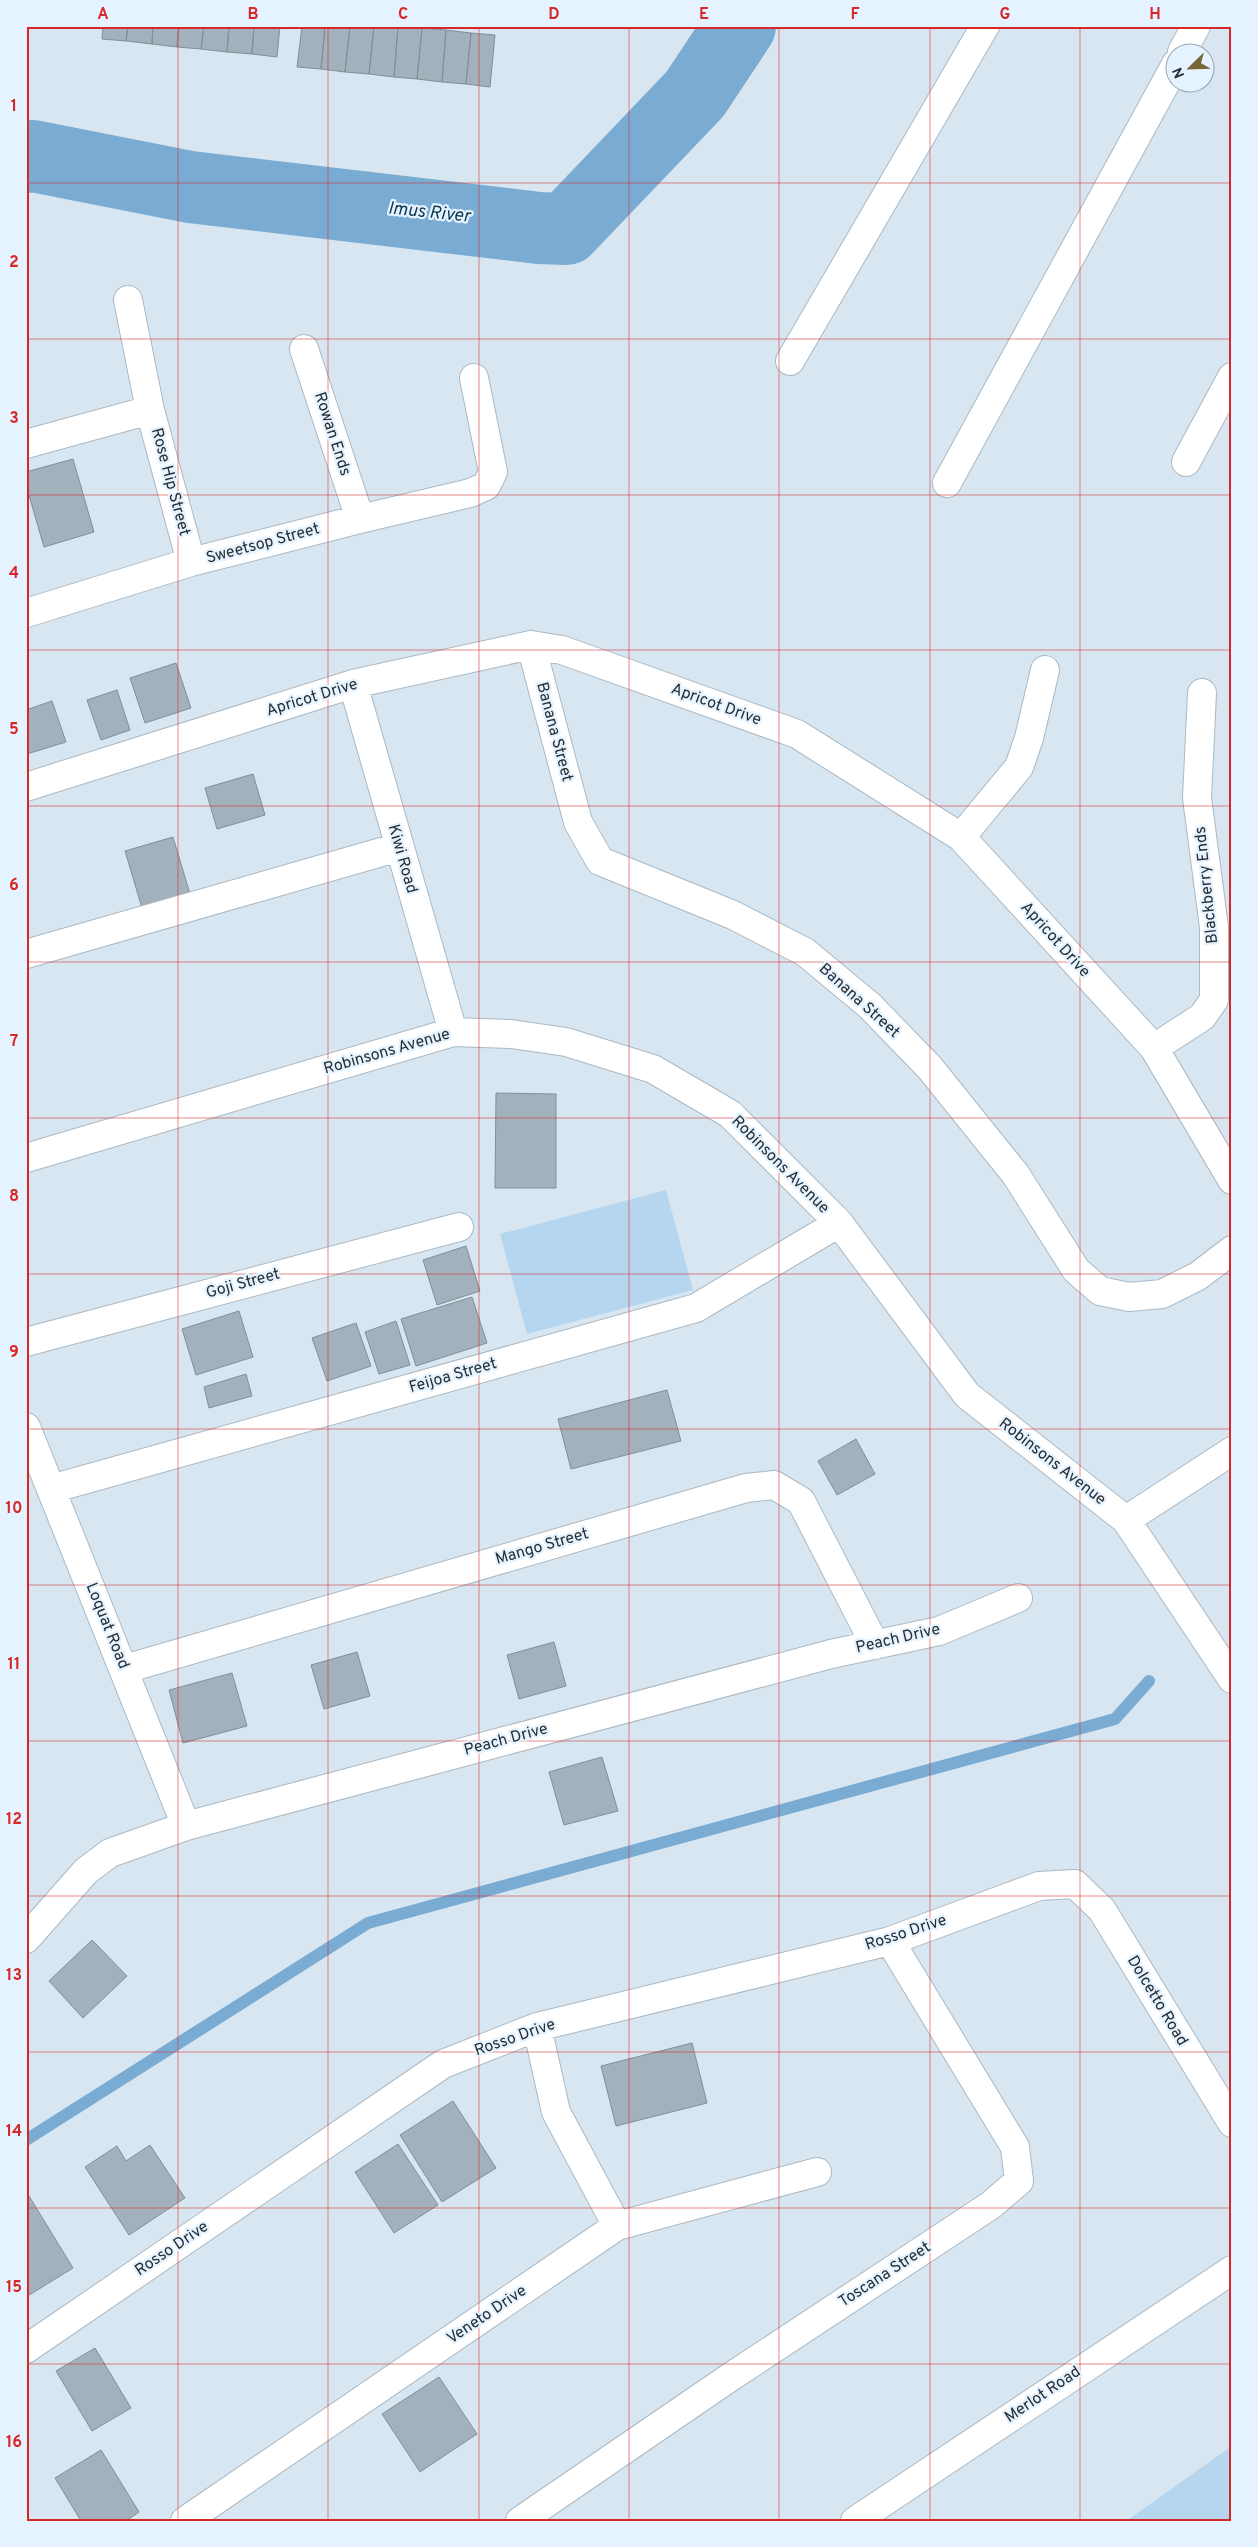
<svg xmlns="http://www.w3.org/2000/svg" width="1258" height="2547" font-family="Overpass,sans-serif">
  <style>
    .green { fill: #b6d6ef }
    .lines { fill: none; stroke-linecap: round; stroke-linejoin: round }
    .stream { stroke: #7aacd3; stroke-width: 12 }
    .river { stroke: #7aacd3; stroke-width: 72 }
    .building { fill: #a3b1bc; stroke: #818f99 }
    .street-casing { stroke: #abb9c4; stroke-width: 30 }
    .street { stroke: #fff; stroke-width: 28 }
    .grid { fill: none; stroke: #d62828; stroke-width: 1; stroke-opacity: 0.55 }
    .labels { text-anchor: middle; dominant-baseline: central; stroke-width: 4.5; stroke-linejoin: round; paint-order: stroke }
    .street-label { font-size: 16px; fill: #272d31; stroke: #e4f3ff }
    .water-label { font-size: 18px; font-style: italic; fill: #0b344e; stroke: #e4f3ff }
    .neatline { fill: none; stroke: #d62828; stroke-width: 2 }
    .grid-label { font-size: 16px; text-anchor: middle; font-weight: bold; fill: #d62828 }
  </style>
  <rect width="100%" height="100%" fill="#d7e6f1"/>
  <path class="green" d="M666,1190L693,1290L527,1334L500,1234Z
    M1232,2446V2521H1126Z"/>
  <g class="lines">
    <path class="stream" d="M26,2140L368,1923L1115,1719L1149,1681"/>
    <path class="river" d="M26,157L33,156L190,187L539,228L566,229L695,94L740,26"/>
  </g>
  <path class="building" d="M103,26H128L126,41L102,39Z
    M128,26H153L152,44L126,41Z
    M153,26H179L177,47L152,44Z
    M179,26H204L201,49L177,47Z
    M204,26H229L227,52L201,49Z
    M229,26H254L252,54L227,52Z
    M254,26H280L277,57L252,54Z
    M302,26H325L321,69L297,67Z
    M325,26H350L345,72L321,69Z
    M350,26H374L369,74L345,72Z
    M374,26H398L394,77L369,74Z
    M398,26L422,28L417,79L394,77Z
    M422,28L446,30L442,82L417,79Z
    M446,30L471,33L466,84L442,82Z
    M471,33L495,35L490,87L466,84Z
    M73,459L94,532L44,547L26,485V472Z
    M176,663L191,708L145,723L130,678Z
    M117,690L130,730L101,740L87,700Z
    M52,701L66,742L27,754L26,710Z
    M253,774L265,815L217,829L205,788Z
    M173,837L190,894L142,908L125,851Z
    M496,1093L556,1094V1188H495Z
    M466,1246L480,1291L437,1305L423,1260Z
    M472,1297L487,1343L416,1366L401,1319Z
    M239,1311L253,1357L196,1375L182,1329Z
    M396,1321L410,1365L379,1374L365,1332Z
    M356,1323L371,1366L327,1381L312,1338Z
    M246,1374L252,1396L209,1408L204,1387Z
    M667,1390L681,1441L571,1469L558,1419Z
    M856,1439L875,1474L837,1495L818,1461Z
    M554,1642L566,1686L519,1699L507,1655Z
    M357,1652L370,1696L324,1709L311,1665Z
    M232,1673L247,1726L183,1743L169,1690Z
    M602,1757L618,1811L564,1825L549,1772Z
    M92,1940L127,1976L83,2018L49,1981Z
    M692,2043L707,2103L616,2126L601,2066Z
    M453,2101L496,2168L442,2202L400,2135Z
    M398,2144L438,2205L394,2233L355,2172Z
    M150,2145L185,2198L129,2235L85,2167L117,2146L126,2161Z
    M29,2196L73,2268L26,2297V2198Z
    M95,2348L131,2408L92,2431L56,2371Z
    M439,2377L477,2434L420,2472L382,2414Z
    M101,2450L139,2512L126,2521H81L55,2478Z"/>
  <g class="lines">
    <g class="street-casing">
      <path id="street" d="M1182,52L1196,26
        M128,300L150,410L191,562
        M304,349L360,519
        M790,361L985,26
        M26,444L150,410
        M1186,462L1232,377
        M947,483L1176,64
        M26,613L191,562L360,519L470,493L486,486L493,472L474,378
        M531,645L578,822L600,861L733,915L805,952L870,1006L930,1068L1016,1175L1076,1270L1100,1291L1129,1297L1162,1294L1198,1276L1232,1250
        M353,684L453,1032
        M26,787L353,684L531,645L562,650L797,734L961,837L1154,1048L1232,1180
        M961,837L1019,767L1029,738L1045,670
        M26,954L399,847
        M1154,1048L1202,1017L1214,1000V927L1197,798L1202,693
        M26,1158L453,1032L511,1034L566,1042L653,1069L730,1114L839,1223L967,1395L1126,1520L1232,1679
        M26,1342L459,1227
        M26,1427L186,1826
        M51,1489L696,1308L839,1223
        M1126,1520L1232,1451
        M125,1669L746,1488L774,1485L801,1501L875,1645
        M26,1939L86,1871L110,1853L186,1826L831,1654L939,1631L1018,1598
        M537,2027L556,2112L617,2226
        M26,2349L443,2064L537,2027L890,1941L1039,1886L1075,1884L1102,1910L1232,2123
        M185,2521L617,2226L817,2172
        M520,2521L729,2378L991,2205L1019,2181L1015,2147L890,1941
        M855,2521L1232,2270"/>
    </g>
    <use href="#street" class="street"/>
  </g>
  <path class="grid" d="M178,26V2521M328,26V2521M479,26V2521M629,26V2521M779,26V2521M930,26V2521M1080,26V2521M26,183H1232M26,339H1232M26,495H1232M26,650H1232M26,806H1232M26,962H1232M26,1118H1232M26,1274H1232M26,1429H1232M26,1585H1232M26,1741H1232M26,1896H1232M26,2052H1232M26,2208H1232M26,2364H1232"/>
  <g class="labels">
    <g class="street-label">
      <text transform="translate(332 434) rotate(72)">Rowan Ends</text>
      <text transform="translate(170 482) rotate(75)">Rose Hip Street</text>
      <text transform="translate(263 544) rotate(-15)">Sweetsop Street</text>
      <text transform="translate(312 698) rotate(-17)">Apricot Drive</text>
      <text transform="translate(716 705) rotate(20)">Apricot Drive</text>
      <text transform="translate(554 732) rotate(75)">Banana Street</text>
      <text transform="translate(402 859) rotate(74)">Kiwi Road</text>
      <text transform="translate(1207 885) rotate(-96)">Blackberry Ends</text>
      <text transform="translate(1055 940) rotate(48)">Apricot Drive</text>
      <text transform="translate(859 1001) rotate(42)">Banana Street</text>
      <text transform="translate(387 1052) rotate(-16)">Robinsons Avenue</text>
      <text transform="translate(780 1165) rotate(45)">Robinsons Avenue</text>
      <text transform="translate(243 1284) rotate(-15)">Goji Street</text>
      <text transform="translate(453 1376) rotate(-16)">Feijoa Street</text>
      <text transform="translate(1052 1462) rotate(38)">Robinsons Avenue</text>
      <text transform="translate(542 1547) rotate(-16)">Mango Street</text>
      <text transform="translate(107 1626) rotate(68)">Loquat Road</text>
      <text transform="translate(898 1639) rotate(-13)">Peach Drive</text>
      <text transform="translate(506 1740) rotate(-15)">Peach Drive</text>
      <text transform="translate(906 1933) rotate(-18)">Rosso Drive</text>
      <text transform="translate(1157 2001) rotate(59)">Dolcetto Road</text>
      <text transform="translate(515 2038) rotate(-19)">Rosso Drive</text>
      <text transform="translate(172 2249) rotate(-34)">Rosso Drive</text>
      <text transform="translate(885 2275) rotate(-33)">Toscana Street</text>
      <text transform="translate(487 2315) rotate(-34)">Veneto Drive</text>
      <text transform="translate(1043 2395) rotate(-34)">Merlot Road</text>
    </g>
    <g class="water-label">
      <text transform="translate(429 213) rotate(6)">Imus River</text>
    </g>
  </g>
  <rect width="1258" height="2547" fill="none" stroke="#e4f3ff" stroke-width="55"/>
  <g transform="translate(1190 68) rotate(247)"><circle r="24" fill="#e4f3ff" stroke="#98a4ad"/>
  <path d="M0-4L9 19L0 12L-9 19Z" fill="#776634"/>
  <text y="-8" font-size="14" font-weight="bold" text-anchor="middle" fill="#272d31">N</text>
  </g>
  <rect x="28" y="28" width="1202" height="2492" class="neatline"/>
  <g class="grid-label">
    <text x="103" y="19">A</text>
    <text x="253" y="19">B</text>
    <text x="403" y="19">C</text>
    <text x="554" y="19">D</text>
    <text x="704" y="19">E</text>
    <text x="855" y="19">F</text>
    <text x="1005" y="19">G</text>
    <text x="1155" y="19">H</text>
    <text x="14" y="111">1</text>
    <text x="14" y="267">2</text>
    <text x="14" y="423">3</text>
    <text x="14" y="578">4</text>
    <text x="14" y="734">5</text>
    <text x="14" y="890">6</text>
    <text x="14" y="1046">7</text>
    <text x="14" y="1201">8</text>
    <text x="14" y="1357">9</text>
    <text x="14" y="1513">10</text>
    <text x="14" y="1669">11</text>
    <text x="14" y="1824">12</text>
    <text x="14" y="1980">13</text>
    <text x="14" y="2136">14</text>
    <text x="14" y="2292">15</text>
    <text x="14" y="2447">16</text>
  </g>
</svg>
